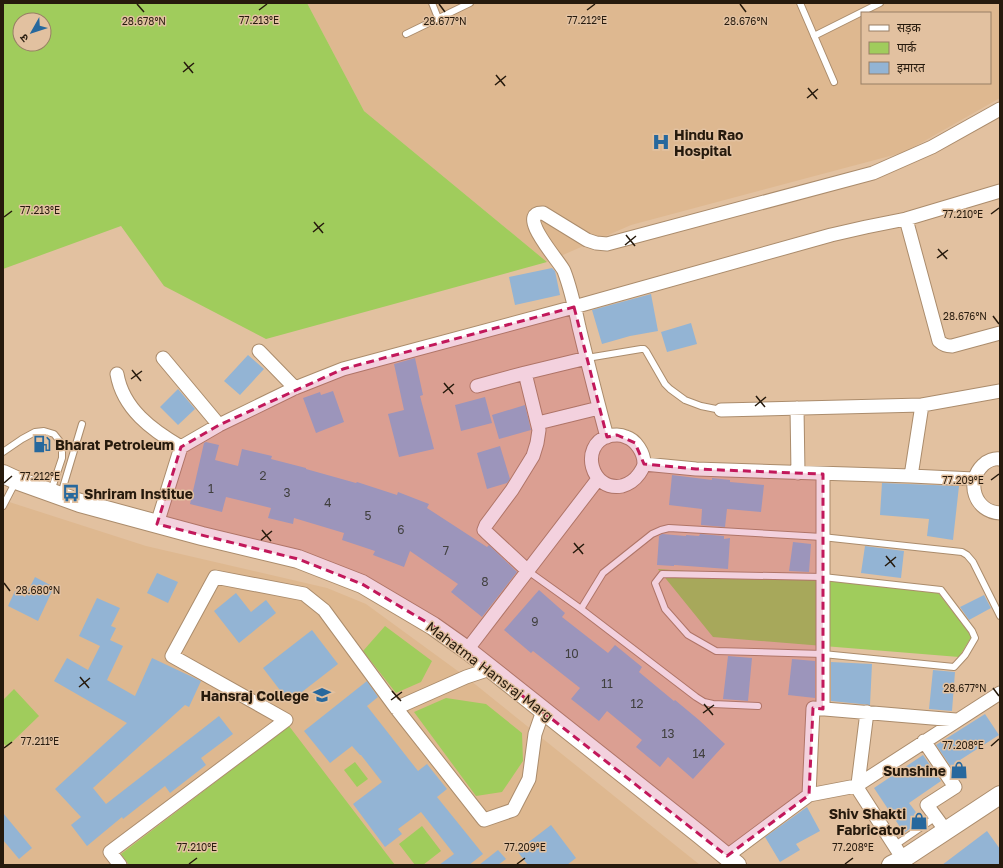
<svg xmlns="http://www.w3.org/2000/svg" width="1003" height="868" font-family="'Golos Text','Noto Sans Devanagari',sans-serif">
  <style>
    .built { fill: #deb890; fill-rule: evenodd }
    .green { fill: #a0cc5c; fill-rule: evenodd }
    .building { fill: #93b4d4 }
    .lines { fill: none; stroke-linecap: round; stroke-linejoin: round }
    .lane-casing { stroke: #ab8c6c; stroke-width: 8 }
    .street-casing { stroke: #ab8c6c; stroke-width: 15 }
    .secondary-casing { stroke: #ab8c6c; stroke-width: 20 }
    .lane { stroke: #fff; stroke-width: 6 }
    .street { stroke: #fff; stroke-width: 13 }
    .secondary { stroke: #fff; stroke-width: 18 }
    .marked { fill: #c2185b; fill-opacity: 0.2; stroke: #c2185b; stroke-width: 3; stroke-dasharray: 8 5; stroke-linejoin: round }
    .ticks { fill: none; stroke: #261a0d; stroke-width: 1.5 }
    .labels { text-anchor: middle; dominant-baseline: central; stroke-width: 3; stroke-linejoin: round; paint-order: stroke }
    .number-label { font-size: 12px; fill: #41403f }
    .poi-label { font-size: 14px; font-weight: bold; fill: #261a0d; stroke: #e2c1a0; text-anchor: start }
    .street-label { font-size: 14px; fill: #261a0d; stroke: #e2c1a0 }
    .ticks-label { font-size: 10px; text-anchor: middle; fill: #261a0d; stroke: #e2c1a0; stroke-width: 3; stroke-linejoin: round; paint-order: stroke }
  </style>
  <rect width="100%" height="100%" fill="#e2c1a0"/>
  <path class="built" d="M307,3H1000V98L905,152L631,225L547,262L364,111ZM862,13H990V83H862Z
    M3,500L146,546L327,588L366,604L466,677L700,865H3Z"/>
  <path class="green" d="M3,3H307L364,111L547,262L266,339L164,286L121,226L3,269ZM20,20H44V44H20Z
    M658,569L935,589L972,636L959,657L713,637Z
    M385,626L432,661L421,682L396,693L363,651Z
    M14,689L39,716L7,747L3,743V700Z
    M446,698L486,704L522,733L523,761L502,792L476,796L414,712Z
    M289,726L395,865H129L121,854Z
    M355,762L368,779L357,787L344,770Z
    M422,826L441,851L423,865H415L399,844Z"/>
  <path class="building" d="M552,268L555,271L560,295L515,305L509,277Z
    M651,294L658,331L630,336L602,344L592,310Z
    M691,323L697,344L667,352L661,332Z
    M248,355L264,369L240,395L224,381Z
    M415,358L423,395L420,396L434,449L399,457L388,414L404,410L394,364Z
    M178,389L195,409L178,425L160,407Z
    M333,391L344,422L316,433L303,398L320,392L321,395Z
    M485,397L492,423L461,431L455,405Z
    M525,405L531,430L499,439L492,415Z
    M206,442L219,445L215,460L238,466L242,449L272,456L271,459L306,468V469L356,483L357,482L397,495L398,492L429,504L427,508L487,547L489,545L517,572L482,617L451,592L458,584L410,551L404,567L373,555L375,551L342,540L344,533L294,518L293,524L268,518L271,508L226,497L222,512L190,504L204,443Z
    M500,446L510,479L507,483L487,489L477,453Z
    M672,475L712,480V478L730,480V482L764,485L761,512L727,509L725,527L701,525L702,509L669,505Z
    M882,483L959,486L953,540L927,536L929,519L880,515Z
    M662,534L686,536V535L699,536L700,534L724,536V539L730,538L728,569L674,565V566L657,565L659,536Z
    M793,542L811,544L809,572L789,571Z
    M865,546L904,551L901,578L861,573Z
    M157,573L178,582L168,603L147,593Z
    M35,577L54,587L38,621L8,606L15,591L25,597Z
    M539,590L565,613L562,617L608,653L615,645L642,667L639,672L674,701L675,700L699,720L725,744L693,779L668,757L660,767L636,747L642,740L607,711L599,721L571,699L580,688L533,651L531,653L504,630Z
    M236,593L251,612L266,600L276,613L239,643L214,611Z
    M984,595L991,608L969,620L960,607Z
    M97,598L120,608L111,626L116,628L110,640L123,646L107,680L135,696L152,658L201,681L189,707L185,705L93,788L106,804L219,716L233,734L201,758L206,765L170,793L165,786L123,819L122,817L87,846L71,825L81,817L55,789L127,723L54,681L67,658L88,670L100,646L79,636Z
    M312,630L338,664L289,702L263,668Z
    M728,656L752,658L748,701L723,699Z
    M792,659L815,661V698L788,695Z
    M831,662L872,664L870,705L831,701Z
    M933,670L955,672L952,711L929,709Z
    M367,681L378,697L367,706L418,771L427,764L447,789L437,797L483,854L469,865H439L454,854L421,812L398,829L402,834L385,847L353,804L382,782L361,755H360L352,746L330,763L304,731Z
    M985,714L999,735L960,760L966,770L957,776L936,745Z
    M923,755L941,781L909,803L922,820L904,833L874,788Z
    M807,807L820,831L796,844L800,850L780,862L765,837Z
    M3,813L32,848L19,859L3,840Z
    M551,825L576,858L567,865H528L517,851Z
    M987,831L1000,849V865H942Z
    M498,850L506,859L498,865H479Z"/>
  <g class="lines">
    <g class="lane-casing">
      <path id="lane" d="M432,3L438,18
        M800,3L834,82
        M406,34L470,3
        M814,36L880,3
        M587,358L641,349H644L646,351L665,384L670,389L685,400L701,406L721,410
        M3,452L22,439L35,432L44,431L54,434L62,444V458L51,491
        M61,494L82,424
        M3,506L16,481
        M528,571L581,609
        M662,574L823,577L941,590L972,631L975,638L965,655L954,667L823,654L716,651L688,635L665,609L655,583Z
        M758,706L713,704L704,702L696,697L581,609L603,573L652,534L661,530L669,528L822,537L962,552L967,555L973,562L1000,616
        M894,846L936,817"/>
    </g>
    <g class="street-casing">
      <path id="street" d="M906,219L939,341C943,345 946,346 952,346L1000,333
        M259,351L295,388
        M163,358L219,425
        M525,373L587,358
        M117,374C123,409 152,430 181,447L219,425L295,388L343,369L574,307L831,235L866,227L906,219L1000,191
        M477,386L525,373L539,430L537,443L533,456L512,490L486,525L484,530L486,532L528,571
        M922,405L1000,391
        M797,408L798,473
        M721,410L922,405L911,476
        M538,423L599,408
        M617,435C620,435 624,436 626,437C636,440 644,453 644,463C644,467 641,471 639,474C634,481 629,484 622,486C591,492 579,446 608,436C611,435 614,435 617,435Z
        M607,437C597,400 588,364 579,327C575,308 571,289 564,271C561,263 514,212 543,213L587,240L596,243L607,244L873,173L932,147L1000,109
        M1000,459C994,458 987,461 983,465C965,482 975,512 1000,513
        M644,464L696,469L911,476L974,479
        M823,474V709
        M157,524L181,447
        M467,650L598,479
        M396,708L466,677L490,669
        M924,741L955,787L927,805L946,831
        M858,784L867,712
        M809,795L813,708L956,720
        M727,856L809,795L856,786
        M903,859L856,786L1000,693
        M120,865L110,852L286,720L172,656L215,577L304,594L324,610L396,708L484,820L513,810L529,779L535,734L543,711"/>
    </g>
    <g class="secondary-casing">
      <path id="secondary" d="M3,474L16,480L80,503L202,536L298,559L362,584L433,626L467,650L699,834L737,865
        M891,865L903,859L1000,795"/>
    </g>
    <use href="#lane" class="lane"/>
    <use href="#street" class="street"/>
    <use href="#secondary" class="secondary"/>
  </g>
  <path class="marked" d="M574,307L607,437L617,435L635,443L644,464L696,469L823,474V709L813,708L809,795L727,856L433,626L362,584L298,559L157,524L181,447L219,425L343,369Z"/>
  <path class="ticks" d="M137,4L144,12M439,4L445,12M740,4L746,12M259,10L267,4M587,10L595,4M184,62L193,73M183,72L194,63M496,75L505,86M495,85L506,76M808,88L817,99M807,98L818,89M991,214L999,208M4,217L12,211M314,222L323,233M313,232L324,223M626,235L635,246M625,245L636,236M938,249L947,259M937,258L948,250M993,316L999,324M132,370L141,381M131,379L142,371M444,383L453,394M443,393L454,384M756,396L765,407M755,406L766,397M991,480L999,474M4,483L12,476M262,530L271,541M261,540L272,531M574,543L583,554M573,553L584,544M886,556L895,567M885,566L896,557M4,583L10,591M80,677L89,688M79,687L90,678M993,688L999,696M392,691L401,701M391,700L402,692M704,704L713,715M703,713L714,705M991,746L999,739M4,748L12,742M189,864L197,858M517,864L525,858M845,864L853,858"/>
  <defs>
    <g id="hospital-bare" transform="scale(1.38)"><path d="M-5-5h3v3.5h4V-5h3V5h-3V1.5h-4V5h-3Z" fill="#27689d" stroke="#e2c1a0" stroke-width="2.5" paint-order="stroke"/></g>
    <g id="fuel-bare" transform="scale(1.38)"><path d="M-5.5-6h7V0h2V4h1.3V-2.5L3-4.5l.8-.8L6-3V5H2.5V1h-1V6h-7ZM-4.2-4.7v3.2H.2V-4.7Z" fill="#27689d" stroke="#e2c1a0" stroke-width="2.5" paint-order="stroke"/></g>
    <g id="bus-bare" transform="scale(1.38)"><path d="M-5-6H5V4H4V6H2V4H-2V6H-4V4H-5ZM-3.5-4V0h7V-4ZM-3.5 1.2v1.5H-2V1.2ZM2 1.2v1.5H3.5V1.2Z" fill="#27689d" stroke="#e2c1a0" stroke-width="2.5" paint-order="stroke"/></g>
    <g id="university-bare" transform="scale(1.38)"><path d="M0-5L7-2L0 1L-7-2ZM-4 1L0 2.5L4 1V4Q0 6-4 4Z" fill="#27689d" stroke="#e2c1a0" stroke-width="2.5" paint-order="stroke"/></g>
    <g id="shop-bare" transform="scale(1.38)"><path d="M-5-2.5h2.3a2.7 3.5 0 0 1 5.4 0H5L5.5 6h-11ZM-1.5-2.5h3a1.5 2.3 0 0 0-3 0Z" fill="#27689d" stroke="#e2c1a0" stroke-width="2.5" paint-order="stroke"/></g>
  </defs>
  <g fill-rule="evenodd">
    <use href="#hospital-bare" x="661" y="142"/>
    <use href="#fuel-bare" x="42" y="444"/>
    <use href="#bus-bare" x="71" y="493"/>
    <use href="#university-bare" x="322" y="695"/>
    <use href="#shop-bare" x="959" y="770"/>
    <use href="#shop-bare" x="919" y="821"/>
  </g>
  <g class="labels">
    <g class="number-label">
      <text x="263" y="475">2</text>
      <text x="211" y="488">1</text>
      <text x="287" y="492">3</text>
      <text x="328" y="502">4</text>
      <text x="368" y="515">5</text>
      <text x="401" y="529">6</text>
      <text x="446" y="550">7</text>
      <text x="485" y="581">8</text>
      <text x="535" y="621">9</text>
      <text x="572" y="653">10</text>
      <text x="607" y="683">11</text>
      <text x="637" y="703">12</text>
      <text x="668" y="733">13</text>
      <text x="699" y="753">14</text>
    </g>
    <g class="poi-label">
      <text x="674" y="134">Hindu Rao<tspan x="674" dy="16">Hospital</tspan></text>
      <text x="55" y="444">Bharat Petroleum</text>
      <text x="84" y="493">Shriram Institue</text>
      <text x="309" y="695" text-anchor="end">Hansraj College</text>
      <text x="946" y="770" text-anchor="end">Sunshine</text>
      <text x="906" y="813" text-anchor="end">Shiv Shakti<tspan x="906" dy="16">Fabricator</tspan></text>
    </g>
    <g class="street-label">
      <text transform="translate(490 671) rotate(37)">Mahatma Hansraj Marg</text>
    </g>
  </g>
  <g class="ticks-label">
    <text x="259" y="24">77.213°E</text>
    <text x="587" y="24">77.212°E</text>
    <text x="445" y="25">28.677°N</text>
    <text x="144" y="25">28.678°N</text>
    <text x="746" y="25">28.676°N</text>
    <text x="40" y="214">77.213°E</text>
    <text x="963" y="218">77.210°E</text>
    <text x="965" y="320">28.676°N</text>
    <text x="40" y="480">77.212°E</text>
    <text x="963" y="484">77.209°E</text>
    <text x="38" y="594">28.680°N</text>
    <text x="965" y="692">28.677°N</text>
    <text x="40" y="745">77.211°E</text>
    <text x="963" y="749">77.208°E</text>
    <text x="197" y="851">77.210°E</text>
    <text x="525" y="851">77.209°E</text>
    <text x="853" y="851">77.208°E</text>
  </g>
  <rect width="1003" height="868" fill="none" stroke="#261a0d" stroke-width="8"/>
  <rect x="861" y="12" width="130" height="72" fill="#e2c1a0" stroke="#977e65"/>
  <rect x="869" y="25" width="20" height="6" fill="#ffffff" stroke="#977e65"/>
  <text x="897" y="32" font-size="12" fill="#261a0d">सड़क</text>
  <rect x="869" y="42" width="20" height="12" fill="#a0cc5c" stroke="#977e65"/>
  <text x="897" y="52" font-size="12" fill="#261a0d">पार्क</text>
  <rect x="869" y="62" width="20" height="12" fill="#93b4d4" stroke="#977e65"/>
  <text x="897" y="72" font-size="12" fill="#261a0d">इमारत</text>
  <g transform="translate(32 32) rotate(231)"><circle r="19" fill="#e2c1a0" stroke="#977e65"/>
  <path d="M0-3L7 15L0 10L-7 15Z" fill="#27689d"/>
  <text y="-6" font-size="11" font-weight="bold" text-anchor="middle" fill="#261a0d">उ</text>
  </g>
</svg>
